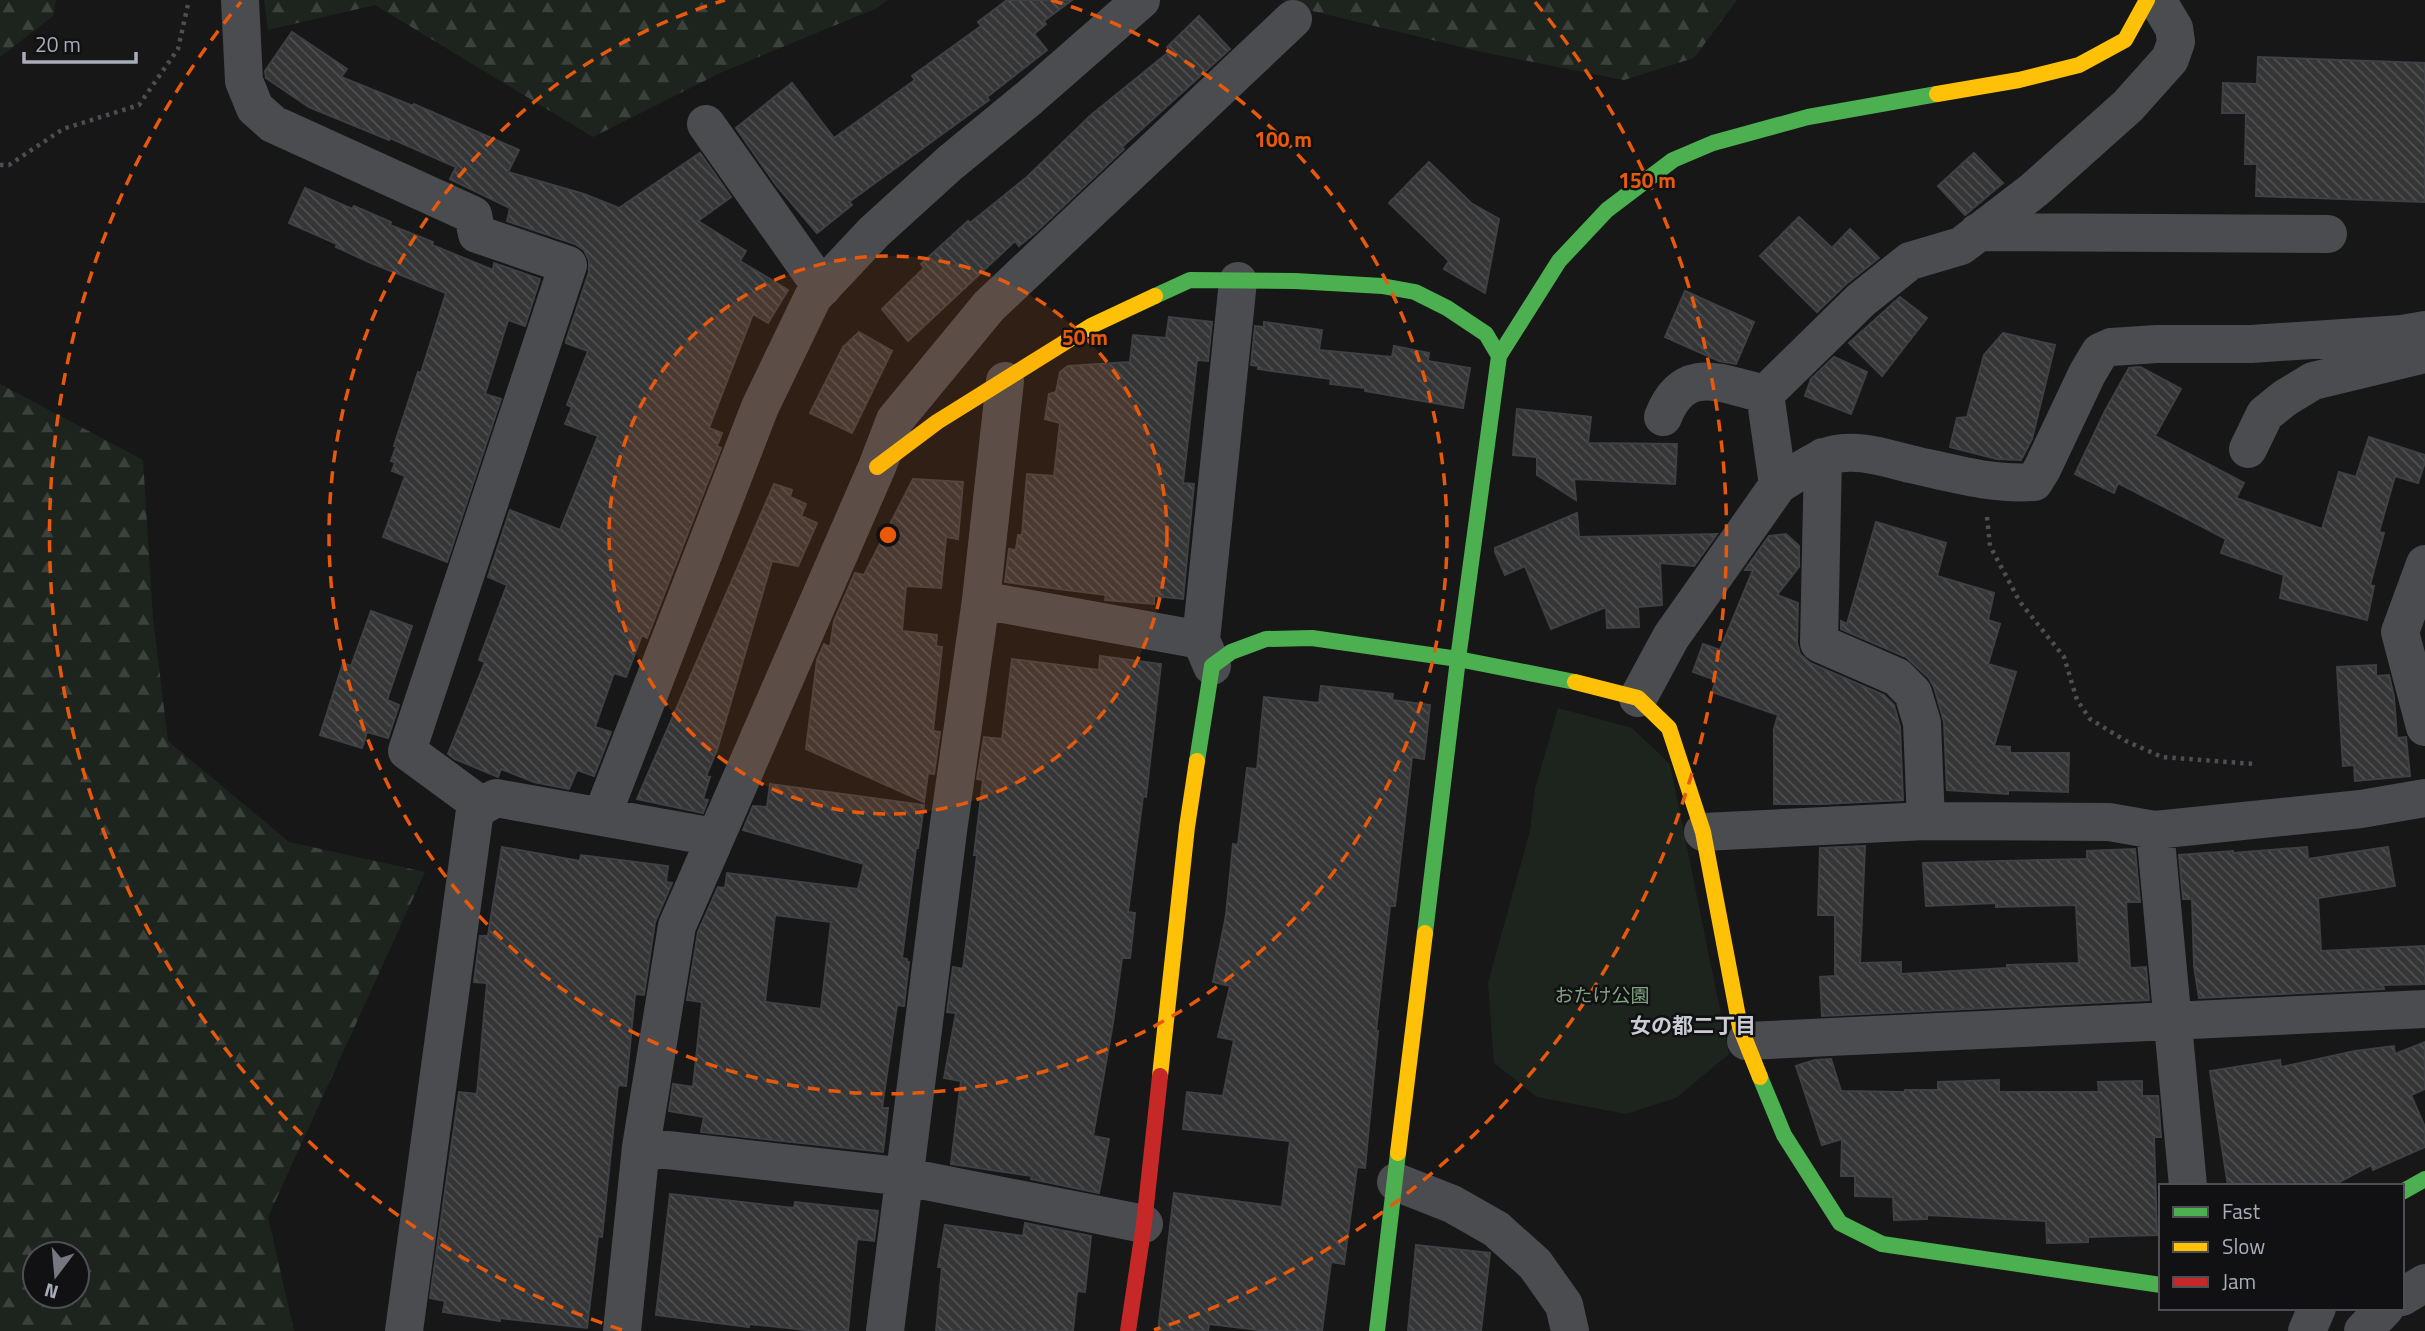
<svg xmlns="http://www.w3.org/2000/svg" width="2425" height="1331" font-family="'Titillium Web','Noto Sans JP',sans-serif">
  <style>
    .forest { fill: url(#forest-firs); fill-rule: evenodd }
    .green { fill: #1d241e }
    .building { fill: url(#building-back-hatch); stroke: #3f4043; stroke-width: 2; fill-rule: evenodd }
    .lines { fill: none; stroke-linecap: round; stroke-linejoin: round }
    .path { stroke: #4d4e52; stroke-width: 4.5; stroke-dasharray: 3.5 5; stroke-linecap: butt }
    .street { stroke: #4b4c50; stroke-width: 38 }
    .fast { stroke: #4caf50; stroke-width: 16 }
    .slow { stroke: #ffc107; stroke-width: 16 }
    .jam { stroke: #c62828; stroke-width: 16 }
    .ring { fill: none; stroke: #e8590c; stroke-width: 3.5; stroke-dasharray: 12 9 }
    .labels { text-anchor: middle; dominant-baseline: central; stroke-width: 5; stroke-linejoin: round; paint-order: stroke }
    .park-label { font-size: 19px; fill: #7fa480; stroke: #111113 }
    .neighbourhood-label { font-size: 21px; font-weight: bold; fill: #c9ccd4; stroke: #111113 }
    .centre { fill: #e8590c; stroke: #111113; stroke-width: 3.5 }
    .ring-label { font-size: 21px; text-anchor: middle; font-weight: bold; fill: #e8590c; stroke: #111113; stroke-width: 5; stroke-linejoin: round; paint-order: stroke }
  </style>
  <defs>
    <pattern id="forest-firs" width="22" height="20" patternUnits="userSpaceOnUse" patternTransform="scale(1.75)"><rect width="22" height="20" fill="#1d241e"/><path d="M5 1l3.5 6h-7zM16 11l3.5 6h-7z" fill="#3b413d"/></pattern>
    <pattern id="building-back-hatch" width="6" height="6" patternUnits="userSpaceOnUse" patternTransform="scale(1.75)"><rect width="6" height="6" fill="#353536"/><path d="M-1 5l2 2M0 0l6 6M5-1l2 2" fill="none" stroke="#4f5051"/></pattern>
  </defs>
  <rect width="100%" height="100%" fill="#171717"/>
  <path class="forest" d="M0,0H56L53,16L0,57Z
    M264,0H888L877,8L720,73L593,137L375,5L268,30Z
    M1282,0H1737L1694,58L1624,80L1482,52L1300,8Z
    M0,384L143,460L153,618L168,741L289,842L425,872L268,1217L294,1331H0ZM77,1254V1296H35V1254Z"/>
  <path class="green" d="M1558,708L1632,728L1670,764L1729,1054L1676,1098L1626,1114L1537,1097L1494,1063L1488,983L1530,831L1535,789Z"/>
  <path class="building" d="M1007,0H1072L1044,21L1046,24L1034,34L1047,50L987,97L989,100L849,202L852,205L817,233L776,185L736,128L792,83L834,138L915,80L912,76L981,26L978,22Z
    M1199,16L1230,49L1122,147L1124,149L1036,232L1019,246L1015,241L908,341L882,309L924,268L921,264L968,221L970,223L1027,177L1091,115L1170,51L1167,47Z
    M292,32L347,69L341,77L413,106L414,104L519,150L508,172L584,194L619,208L700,153L731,197L698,221L746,251L740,261L788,290L768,323L753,314L709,428L722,433L717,446L721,448L647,638L642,635L626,677L614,673L595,727L611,732L594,776L577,770L569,789L534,782L501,769L498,777L455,759L448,754L485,662L479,660L507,585L488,577L510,510L560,530L598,436L565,424L572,407L567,405L588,351L566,343V341L589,272V260L584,250L575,244L507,221L510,208L450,179L456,167L390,138L389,140L309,107L266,78L265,71Z
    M2258,57L2425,63V202L2256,196L2257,164H2245L2246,113H2222L2223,83L2257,84Z
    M1974,153L2003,183L1965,215L1938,186Z
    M1429,162L1471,203L1499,219L1485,293L1444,269L1449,261L1389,203Z
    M305,188L352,209L354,206L391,222L390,225L433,242L432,245L493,270L494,263L540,279L525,326L508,320L485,394L501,399L447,562L383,537L405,476L392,471L395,462L391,461L396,447L394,446L418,372L421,373L446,293L371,263L336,247L337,244L289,223Z
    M1799,217L1832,248L1850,229L1879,258L1846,284L1817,312L1760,256Z
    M1685,291L1754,322L1736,364L1719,361L1665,337Z
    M1900,297L1927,318L1882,376L1849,343Z
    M1169,317L1212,322L1208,361L1197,360L1183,483L1194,484L1183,599L1154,596V604L1105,600L1106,595L1005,582L1009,549L1016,550L1018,535H1022L1027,474L1054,476L1060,423L1045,419L1049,394L1056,392L1060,372L1068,366L1130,362L1133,335L1166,338Z
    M1264,322L1322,330L1319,350L1392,357L1394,346L1429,353L1428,361L1470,368L1463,408L1365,391V388L1330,384L1331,379L1258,369V366L1251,365L1255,326L1264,327Z
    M859,332L892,351L852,433L810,413L843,347Z
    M2003,333L2055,345L2032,439L2021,460L1997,459L1950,447L1957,418L1967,417L1984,355Z
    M1834,357L1867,372L1851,414L1805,396L1811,379Z
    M2140,367L2181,389L2155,436L2244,483L2236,498L2322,529L2339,472L2356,477L2369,437L2425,455V462L2418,483L2395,476L2379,532L2384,533L2370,585L2374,586L2367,620L2280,598L2284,575L2221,553L2226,539L2118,483L2114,493L2075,474L2105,411L2129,368Z
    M1517,409L1591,417L1588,443L1677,444L1675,484L1574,479L1576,500L1537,475V457L1513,455Z
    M913,479L963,482L958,539L946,537L941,588L906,586L902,631L937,635L936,646L942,647L933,731L940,732L934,774L928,773L924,802L806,749L817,660L824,644L830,647L834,621L855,573L864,575Z
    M774,484L792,490L790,497L806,504L801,516L817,523L798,566L772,561L717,750L706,776L710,777L703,799L708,800L703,813L637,799Z
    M1577,513L1579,537L1717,534L1694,566L1660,563L1662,605L1638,607L1639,627L1607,628L1606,607L1551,629L1525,566L1505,575L1495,552V548Z
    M1876,522L1946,543L1937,576L1994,593L1988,620L2000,624L1988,664L2016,672L1994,746L2010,747V753H2069L2068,792L2008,790V794L1947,790L1944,722L1934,687L1929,678L1906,657L1841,629V621L1847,624Z
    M1786,534L1799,546V567L1777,595L1798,603L1797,643L1800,654L1810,663L1884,695L1894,705L1900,727L1903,800L1822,804H1774V729L1778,715L1712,692L1716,680L1693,672L1703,644L1720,650L1753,570H1745L1769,536Z
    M371,611L412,626L387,700L399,705L388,738L367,732L362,748L320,735L343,663L351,666Z
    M1100,656L1161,664L1146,797L1143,796L1128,912L1135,913L1130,958H1122L1113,1023L1093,1136L1109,1139L1099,1193L1031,1179L1032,1176L951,1164L961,1081L944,1078L956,1013L947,1012L953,967L963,969L977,855H974L983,780L977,779L984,737L1002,739L1012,659L1099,670Z
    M2376,665V676L2389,675L2394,697L2397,738L2406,737L2410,776L2355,781L2354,765L2343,766L2337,667Z
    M1321,686L1393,694L1392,700L1430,705L1424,759L1412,757L1395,906H1390L1376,1031H1378L1365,1168L1357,1167L1344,1264L1331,1262L1322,1331H1267L1209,1324L1208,1331H1158L1174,1193L1282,1207L1290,1141L1183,1129L1187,1092L1223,1096L1234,1040L1218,1037L1230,986L1213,982L1226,915L1233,844L1238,845L1247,768L1257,769L1264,697L1319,703Z
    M770,784L924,805L918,848H916L902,958L907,959V962H909L904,1006L897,1005L882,1108H888L883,1152L701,1132L704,1117L669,1111L673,1084L693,1087L702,1002L687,1000L698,932L718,887L725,888L727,873L858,889L864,864L743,830L753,806L767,807ZM775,915L831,922L821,1009L765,1002Z
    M1865,846L1860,963L1901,962V974L2007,968V965L2079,963L2076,905L1996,907V903L1926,906L1923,863L2087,859V851L2135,849L2140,902H2126L2130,968L2146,967L2149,1000L1822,1016L1820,977L1835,976V915H1818L1820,848Z
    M502,847L580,861L581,855L668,866L666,882L672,883L655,922L644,995L635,994L626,1086L618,1085L602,1237L598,1236L587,1328L500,1318V1321L443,1312L445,1301L430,1298L459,1092L477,1094L487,983L474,982L480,936H488Z
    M2307,847L2308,859L2388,847L2395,886L2318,898L2321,951L2425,946V984L2383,985L2384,989L2199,998L2194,966L2192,899H2183L2179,855L2233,851V853Z
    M2425,1042V1089L2411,1095L2425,1127V1147L2373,1170L2371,1165L2332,1186H2228L2210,1071L2280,1060L2281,1067L2355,1051L2394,1046L2395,1054Z
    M1831,1059L1841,1091L1905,1092V1090H1938V1082L1999,1080V1092H2099L2098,1082L2142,1081V1096H2158L2161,1137H2154L2157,1235L2088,1237V1242L2047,1243L2046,1221L1927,1215V1219L1894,1220L1893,1197L1855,1196V1176H1841L1842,1139L1822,1145L1796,1066L1815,1060Z
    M670,1194L794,1208L795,1202L878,1211L874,1241L857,1239L848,1331H816L749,1324V1327L656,1315Z
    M1025,1223L1091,1236L1085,1292L1077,1291L1073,1331H936L942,1267H938L945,1225L1023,1236Z
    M1416,1245L1490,1253L1481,1331H1408Z"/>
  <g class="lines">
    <path class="path" d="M0,165H9L63,129L139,105L178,49L189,0
      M1987,517L1990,546L2020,602L2064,657L2077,700L2090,719L2126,741L2162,757L2254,764"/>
    <path class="street" d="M240,0L244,81L255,108L273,124L473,215L477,234L568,265L407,751L482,806
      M2157,0L2174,28L2176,42L2170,59L2128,106L2034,190L1961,246L1910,261L1861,300L1765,394L1778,485C1793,476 1809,463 1825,457C1853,447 1882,457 1910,464C1951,473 1992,485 2034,482L2042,469L2087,374L2100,352L2111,347L2157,344H2251L2402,334L2425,330
      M706,124L822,288
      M1978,232L2328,234
      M1663,417C1684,363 1721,384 1765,394
      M2248,449L2265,414L2285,398L2313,381L2425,354
      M1823,457L1819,643L1897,677L1913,693L1922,723L1926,821
      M2425,564L2400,632L2425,727
      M981,600L1201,640
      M1212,666L1201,640L1238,281
      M1638,698L1671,637L1778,485
      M602,816L760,407L813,297L874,232L950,163L1029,98L1141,0
      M2155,830L2188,1186
      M1703,832L1926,821L2109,822L2155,830L2361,809L2425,798
      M1746,1041L2425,1009
      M641,1147L906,1177L1144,1224
      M1396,1182L1452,1204L1496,1229L1535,1264L1564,1305L1570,1331
      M2402,1297L2425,1283
      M404,1331L475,810L496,798L714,837
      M622,1331L641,1147L677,926L877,467L895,420L989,306L1293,19
      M885,1331L948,831L981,600L1005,381
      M2307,1331L2317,1308
      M2363,1331L2385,1308"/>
    <path class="fast" d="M1155,296L1190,280L1295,281L1382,286L1415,292L1447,308L1486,334L1499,356L1458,659L1425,933
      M1499,356L1559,261L1607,210L1673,160L1713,143L1808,117L1937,94
      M1197,761L1212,666L1231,652L1266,639L1312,638L1458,659L1575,682
      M1760,1077L1784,1135L1840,1223L1882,1244L2161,1285
      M2402,1192L2425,1179
      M1377,1331L1398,1153"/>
    <path class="slow" d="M1937,94L2019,80L2079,65L2125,40L2147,0
      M877,467L937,422L1091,326L1155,296
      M1575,682L1638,698L1669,728L1703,832L1740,1027L1760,1077
      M1160,1076L1187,827L1197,761
      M1398,1153L1425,933"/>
    <path class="jam" d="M1128,1331L1144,1224L1160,1076"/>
  </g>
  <circle cx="888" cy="535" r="279" fill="#e8590c" fill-opacity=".12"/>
  <g class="ring">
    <circle cx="888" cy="535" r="279"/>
    <path d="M1051 0A559 559 0 1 1 725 0"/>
    <path d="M622 1330A838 838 0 0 1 241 2M1535 2A838 838 0 0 1 1154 1330"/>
  </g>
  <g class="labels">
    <g class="park-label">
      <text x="1602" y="994">おたけ公園</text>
    </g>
    <g class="neighbourhood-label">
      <text x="1693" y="1025">女の都二丁目</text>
    </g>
  </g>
  <circle cx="888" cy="535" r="10" class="centre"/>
  <g class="ring-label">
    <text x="1283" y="147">100 m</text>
    <text x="1647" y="188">150 m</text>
    <text x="1085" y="345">50 m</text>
  </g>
  <rect x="2159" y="1184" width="245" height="126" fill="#111113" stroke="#4d4f55" stroke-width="2"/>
  <rect x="2173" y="1207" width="35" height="10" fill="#4caf50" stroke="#4d4f55" stroke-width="2"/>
  <text x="2222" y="1219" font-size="21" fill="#a8adb9">Fast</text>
  <rect x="2173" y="1242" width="35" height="10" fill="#ffc107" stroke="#4d4f55" stroke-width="2"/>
  <text x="2222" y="1254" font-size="21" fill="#a8adb9">Slow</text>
  <rect x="2173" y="1277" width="35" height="10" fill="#c62828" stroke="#4d4f55" stroke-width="2"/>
  <text x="2222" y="1289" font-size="21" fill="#a8adb9">Jam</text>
  <g transform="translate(56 1275) rotate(196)"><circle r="33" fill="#111113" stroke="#4d4f55" stroke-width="2"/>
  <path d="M0-5L12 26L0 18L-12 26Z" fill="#757880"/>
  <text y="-10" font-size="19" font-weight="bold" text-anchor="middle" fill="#a8adb9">N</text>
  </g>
  <path d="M24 52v10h112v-10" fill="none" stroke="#a8adb9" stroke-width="3.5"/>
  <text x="35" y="52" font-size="21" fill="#a8adb9" stroke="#111113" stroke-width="5" paint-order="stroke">20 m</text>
</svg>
